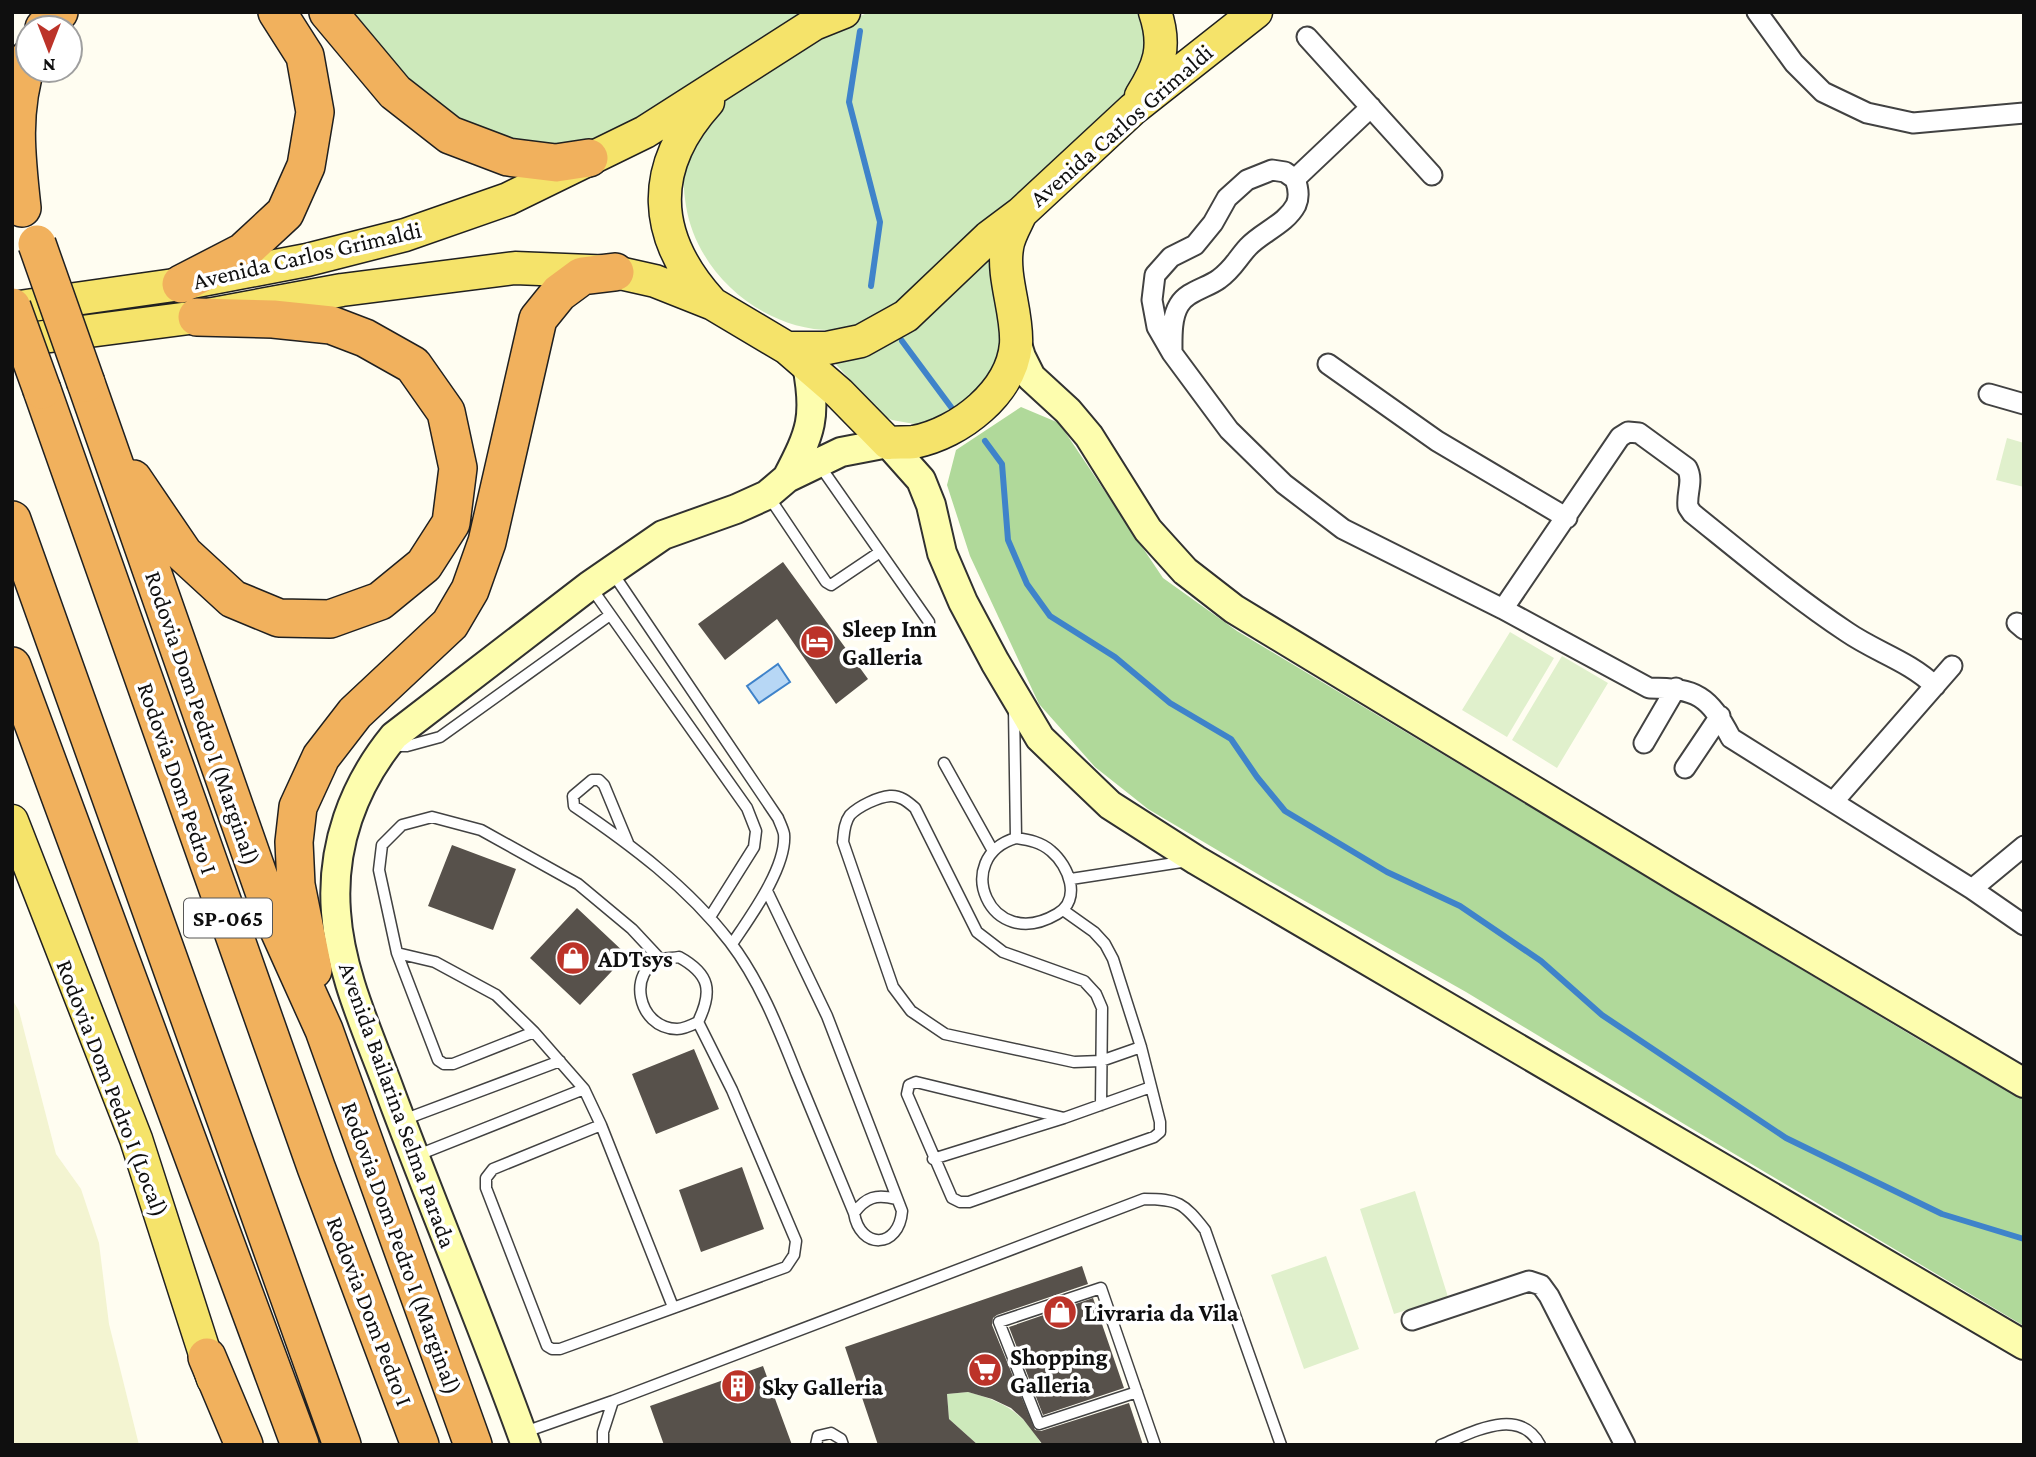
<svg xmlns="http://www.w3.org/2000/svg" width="2036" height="1457" font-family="'Crimson Pro',serif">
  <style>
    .farmland { fill: #f3f4d1 }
    .green { fill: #cde9bb }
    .forest { fill: #b0d99a }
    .pitch { fill: #e0f0cc }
    .water { fill: #b7d7f5; stroke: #3f83ca; stroke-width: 2 }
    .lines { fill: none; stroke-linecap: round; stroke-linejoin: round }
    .stream { stroke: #3f83ca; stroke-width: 6 }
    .building { fill: #57514b }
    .lane-casing { stroke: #424242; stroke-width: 13 }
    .street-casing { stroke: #424242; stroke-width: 23 }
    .secondary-casing { stroke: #313131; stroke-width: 32 }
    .primary-casing { stroke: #202020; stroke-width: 35 }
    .highway-casing { stroke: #202020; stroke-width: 40 }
    .lane { stroke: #fff; stroke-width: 10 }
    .street { stroke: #fff; stroke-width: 19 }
    .secondary { stroke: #fdfdae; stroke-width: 28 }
    .primary { stroke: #f5e36a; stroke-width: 32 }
    .highway { stroke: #f1b15d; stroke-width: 37 }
    .highway-bridge-casing { stroke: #202020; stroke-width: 40; stroke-linecap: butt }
    .highway-bridge { stroke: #f1b15d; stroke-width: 37 }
    .labels { text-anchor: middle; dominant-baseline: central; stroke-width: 7; stroke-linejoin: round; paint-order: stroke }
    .shield { fill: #fff; stroke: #575757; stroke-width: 2 }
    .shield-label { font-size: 23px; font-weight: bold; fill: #0f0f0f }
    .street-label { font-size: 24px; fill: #0f0f0f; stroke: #fff }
    .poi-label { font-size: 24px; font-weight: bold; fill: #0f0f0f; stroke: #fff; text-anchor: start }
  </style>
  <rect width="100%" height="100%" fill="#fffdf1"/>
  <path class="farmland" d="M12,999L19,1011L56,1154L81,1189L99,1243L109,1324L139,1445H12Z"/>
  <path class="green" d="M346,12H805L733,76L556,163L477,139L406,83Z
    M869,12H1142L1148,47L1136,85C1077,138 1019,193 961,248C933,274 906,313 868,325C787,349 699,286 686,206C684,193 682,176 686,163C688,155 717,106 723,100C735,89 751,82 764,74C798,52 831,29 869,12Z
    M999,239L1004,336L993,372L955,413L920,425L892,420L884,416L828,356Z
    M968,1392C1005,1402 1022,1412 1042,1445H978L949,1419L947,1394Z"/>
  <path class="forest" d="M1021,407L1059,423L1163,578L1237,631L1921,1041L2024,1100V1326L1689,1127L1466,992L1273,883L1148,809L1095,767L1039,704L970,556L947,485L956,450Z"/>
  <path class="pitch" d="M2007,438L2024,443V487L1996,480Z
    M1510,632L1554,658L1507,737L1462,710Z
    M1562,656L1608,683L1557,768L1512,740Z
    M1415,1191L1448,1297L1394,1314L1360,1209Z
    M1326,1256L1359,1349L1304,1369L1271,1275Z"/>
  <path class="water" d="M778,664L790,682L759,703L747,686Z"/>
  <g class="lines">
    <path class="stream" d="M860,31L849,102L880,222L871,286
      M902,341L951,407
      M985,441L1002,464L1008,540L1027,584L1050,616L1115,657L1170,703L1231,739L1257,777L1285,811L1387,872L1460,906L1541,961L1602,1015L1786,1138L1942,1214L2024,1239"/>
  </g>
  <path class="building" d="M783,562L868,679L836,704L777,619L725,660L698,624Z
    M452,845L516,869L493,930L428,906Z
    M577,908L627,955L580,1005L530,958Z
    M694,1049L719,1109L656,1134L632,1074Z
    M742,1167L764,1229L701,1252L679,1190Z
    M1082,1266L1088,1284L997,1315L993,1318L992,1325L1035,1430L1041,1431L1129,1403L1143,1445H1043L1023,1419L1011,1408L992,1399L968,1392L947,1394L949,1419L978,1445H878L845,1347Z
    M1093,1298L1124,1388L1043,1415L1009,1327Z
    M763,1366L792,1445H664L650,1406Z"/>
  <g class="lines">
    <g class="lane-casing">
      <path id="lane" d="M820,466L929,622
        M769,497L826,582L831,585L880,552
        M612,572L778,818C780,823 783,829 784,834C787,867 750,917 732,944
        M590,586L747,808L756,831L754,847L710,917
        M1014,709L1016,838
        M394,746H407L440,737L610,615
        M944,763L993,851
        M1016,838C1029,840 1041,842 1051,851C1069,866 1082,900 1057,914C989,954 951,857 1016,838Z
        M628,843L604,785L599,780H592L573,796L574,806C630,844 688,887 730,942C760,981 779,1030 797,1075C816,1121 835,1167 854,1213C860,1250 899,1249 902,1211L827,1016L767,891
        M1071,879L1188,861
        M1063,910L1094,932L1105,944L1113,959L1141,1047L1160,1122V1132L1154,1137L969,1202H960L952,1198L907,1094L909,1085L916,1082L1064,1118
        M397,953L435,962L496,995L534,1032L584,1089L601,1125L673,1307
        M679,957C710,974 713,991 698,1022C692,1025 684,1029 677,1029C636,1028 627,969 662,959C667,958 674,958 679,957Z
        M534,1032L453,1064H444L438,1060L397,953L379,870L382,845L402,825L432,817L481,830L578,884L632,929L660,959
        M1101,1105L1102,1008L1096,994L1084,981L1003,952L977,932L915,808C908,802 900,795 890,796C878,797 859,806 850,815C844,823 844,833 843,842L893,987L911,1011L945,1034L1074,1062L1101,1061L1141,1047
        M403,1120L560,1061
        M601,1125L493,1169L486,1178V1188L547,1346L552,1349H560L786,1267L794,1255L796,1241L732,1090L698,1022
        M418,1155L584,1089
        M933,1159L1064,1118L1151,1087
        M854,1213C866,1197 876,1194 896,1199
        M1137,1392L1039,1424L999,1322L1101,1288L1155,1445
        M522,1433L613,1401L1144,1199C1178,1199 1184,1203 1205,1230L1281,1445
        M603,1445V1432L613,1401
        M816,1445L818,1436L831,1433L841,1439L843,1445
        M1441,1445C1472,1433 1519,1405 1540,1445"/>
    </g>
    <g class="street-casing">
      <path id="street" d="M1757,12L1794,63L1823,92L1867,113L1913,123L2024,113
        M1307,37L1432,175
        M1295,179L1371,107
        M1172,353C1172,338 1171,318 1179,305C1187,291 1207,288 1219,279C1233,269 1237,259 1248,247C1262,232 1286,224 1296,205C1300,196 1298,187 1295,179L1285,172L1272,170L1247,180L1227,198L1213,223L1195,245L1171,257L1155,275L1152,300L1157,327L1172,353L1229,430L1284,484L1343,529L1503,609L1649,688C1697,688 1709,696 1731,738L1972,889L2024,925
        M1328,364L1437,441L1567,518
        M1989,394L2024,404
        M1503,609L1620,437L1628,432L1639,433L1687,468C1694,481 1686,493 1688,507L1692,513C1743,554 1793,596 1847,632C1876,652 1909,661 1935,686
        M2017,623L2024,629
        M1644,743L1676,688
        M1685,768L1720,716
        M1834,801L1952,666
        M1972,889L2024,846
        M1412,1320L1529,1281L1541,1285L1549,1296L1625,1445"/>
    </g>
    <g class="secondary-casing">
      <path id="secondary" d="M1016,341L1021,357L1031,377L1068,411L1089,436L1148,530L1185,571L1234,609L1683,881L2024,1083
        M787,478C811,432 817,417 807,365
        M526,1445C483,1325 433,1208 389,1089C368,1032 340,973 336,912C331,847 353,786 394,736L589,586L663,535L736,509L767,495L787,478L841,452L888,443L921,480L931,505L942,553L963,602L995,662L1040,738L1110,805L1196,860L2024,1345"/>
    </g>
    <g class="primary-casing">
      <path id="primary" d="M1141,96C1159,67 1167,47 1155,12
        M708,102C648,168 652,237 711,302
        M12,308L181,284L307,260L405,235L508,199L645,132L814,24L844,12
        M12,341L197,317L342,290L515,268L615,272L655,281L713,304L787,348H827L861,341L906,316L989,237L1021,213L1133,109L1256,12
        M787,348L839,393L888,443C896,442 906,443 914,442C960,433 1012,392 1016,344C1018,314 1002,277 1007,248C1008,237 1016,224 1021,213
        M12,821L136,1139L213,1379"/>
    </g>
    <g class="highway-casing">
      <path id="highway" d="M328,12L395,92L450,135L508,157L556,163L589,158
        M44,28L59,12
        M22,208C16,155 11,110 28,59
        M181,284L243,252L285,213L306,166L315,112L305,56L277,12
        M86,383L273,917L324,1030L473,1445
        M42,390L316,1167L420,1445
        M133,479L184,554L233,599L279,618L330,619L380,601L424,565L451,523L458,468L446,412L413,365L365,338L331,325L273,319L197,317
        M12,520L342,1445
        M12,666L300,1445
        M313,970L296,885L294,842L298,807L321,757L355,713L450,624L470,590L487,542L538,319L559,293L582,276L615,272
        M207,1357L244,1445"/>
    </g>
    <use href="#lane" class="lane"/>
    <use href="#street" class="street"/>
    <use href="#secondary" class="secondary"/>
    <use href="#primary" class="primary"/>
    <use href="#highway" class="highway"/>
    <g class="highway-bridge-casing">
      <path id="highway-bridge" d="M37,244L86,383
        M12,307L42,390"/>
    </g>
    <use href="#highway-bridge" class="highway-bridge"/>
  </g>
  <defs>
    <g id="hotel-disc" transform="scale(1.75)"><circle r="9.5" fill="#bc3329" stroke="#fff"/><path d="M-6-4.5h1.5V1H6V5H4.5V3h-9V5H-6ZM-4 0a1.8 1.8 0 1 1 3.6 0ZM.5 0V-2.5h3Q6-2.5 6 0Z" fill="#fff"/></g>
    <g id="shop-disc" transform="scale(1.75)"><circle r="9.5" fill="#bc3329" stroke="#fff"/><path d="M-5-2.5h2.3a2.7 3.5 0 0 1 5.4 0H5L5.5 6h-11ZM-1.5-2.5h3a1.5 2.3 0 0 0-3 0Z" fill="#fff"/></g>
    <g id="supermarket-disc" transform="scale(1.75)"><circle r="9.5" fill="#bc3329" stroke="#fff"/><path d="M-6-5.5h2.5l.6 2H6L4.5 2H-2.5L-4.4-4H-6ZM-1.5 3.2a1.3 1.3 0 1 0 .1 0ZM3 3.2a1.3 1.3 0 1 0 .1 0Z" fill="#fff"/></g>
    <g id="building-disc" transform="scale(1.75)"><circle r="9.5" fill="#bc3329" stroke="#fff"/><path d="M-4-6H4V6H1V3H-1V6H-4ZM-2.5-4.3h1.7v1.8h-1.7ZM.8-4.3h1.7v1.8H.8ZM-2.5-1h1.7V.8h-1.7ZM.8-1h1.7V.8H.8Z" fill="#fff"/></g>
  </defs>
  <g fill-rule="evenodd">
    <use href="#hotel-disc" x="817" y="642"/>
    <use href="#shop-disc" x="573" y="958"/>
    <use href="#shop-disc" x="1060" y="1312"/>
    <use href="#supermarket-disc" x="985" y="1370"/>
    <use href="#building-disc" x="738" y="1386"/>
  </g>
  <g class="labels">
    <rect class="shield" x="184" y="898.5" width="88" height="39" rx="5"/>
    <g class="shield-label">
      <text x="228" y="918">SP-065</text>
    </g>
    <g class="street-label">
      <text transform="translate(1121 125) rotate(-41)">Avenida Carlos Grimaldi</text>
      <text transform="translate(307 255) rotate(-13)">Avenida Carlos Grimaldi</text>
      <text transform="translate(203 718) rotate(71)">Rodovia Dom Pedro I (Marginal)</text>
      <text transform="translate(178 778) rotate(71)">Rodovia Dom Pedro I</text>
      <text transform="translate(113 1088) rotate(69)">Rodovia Dom Pedro I (Local)</text>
      <text transform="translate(398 1105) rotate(70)">Avenida Bailarina Selma Parada</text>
      <text transform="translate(402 1248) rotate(70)">Rodovia Dom Pedro I (Marginal)</text>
      <text transform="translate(370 1311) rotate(69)">Rodovia Dom Pedro I</text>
    </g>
    <g class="poi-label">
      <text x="842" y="628">Sleep Inn<tspan x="842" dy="28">Galleria</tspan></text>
      <text x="598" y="958">ADTsys</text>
      <text x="1084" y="1312">Livraria da Vila</text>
      <text x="1010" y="1356">Shopping<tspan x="1010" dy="28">Galleria</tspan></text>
      <text x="762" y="1386">Sky Galleria</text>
    </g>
  </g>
  <rect width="2036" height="1457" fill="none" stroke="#0f0f0f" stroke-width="28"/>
  <g transform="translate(49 49) rotate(180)"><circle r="33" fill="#ffffff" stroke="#9f9f9f" stroke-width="2"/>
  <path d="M0-5L12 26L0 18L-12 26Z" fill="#bc3329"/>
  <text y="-10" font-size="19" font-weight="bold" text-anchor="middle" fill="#0f0f0f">N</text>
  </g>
</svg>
